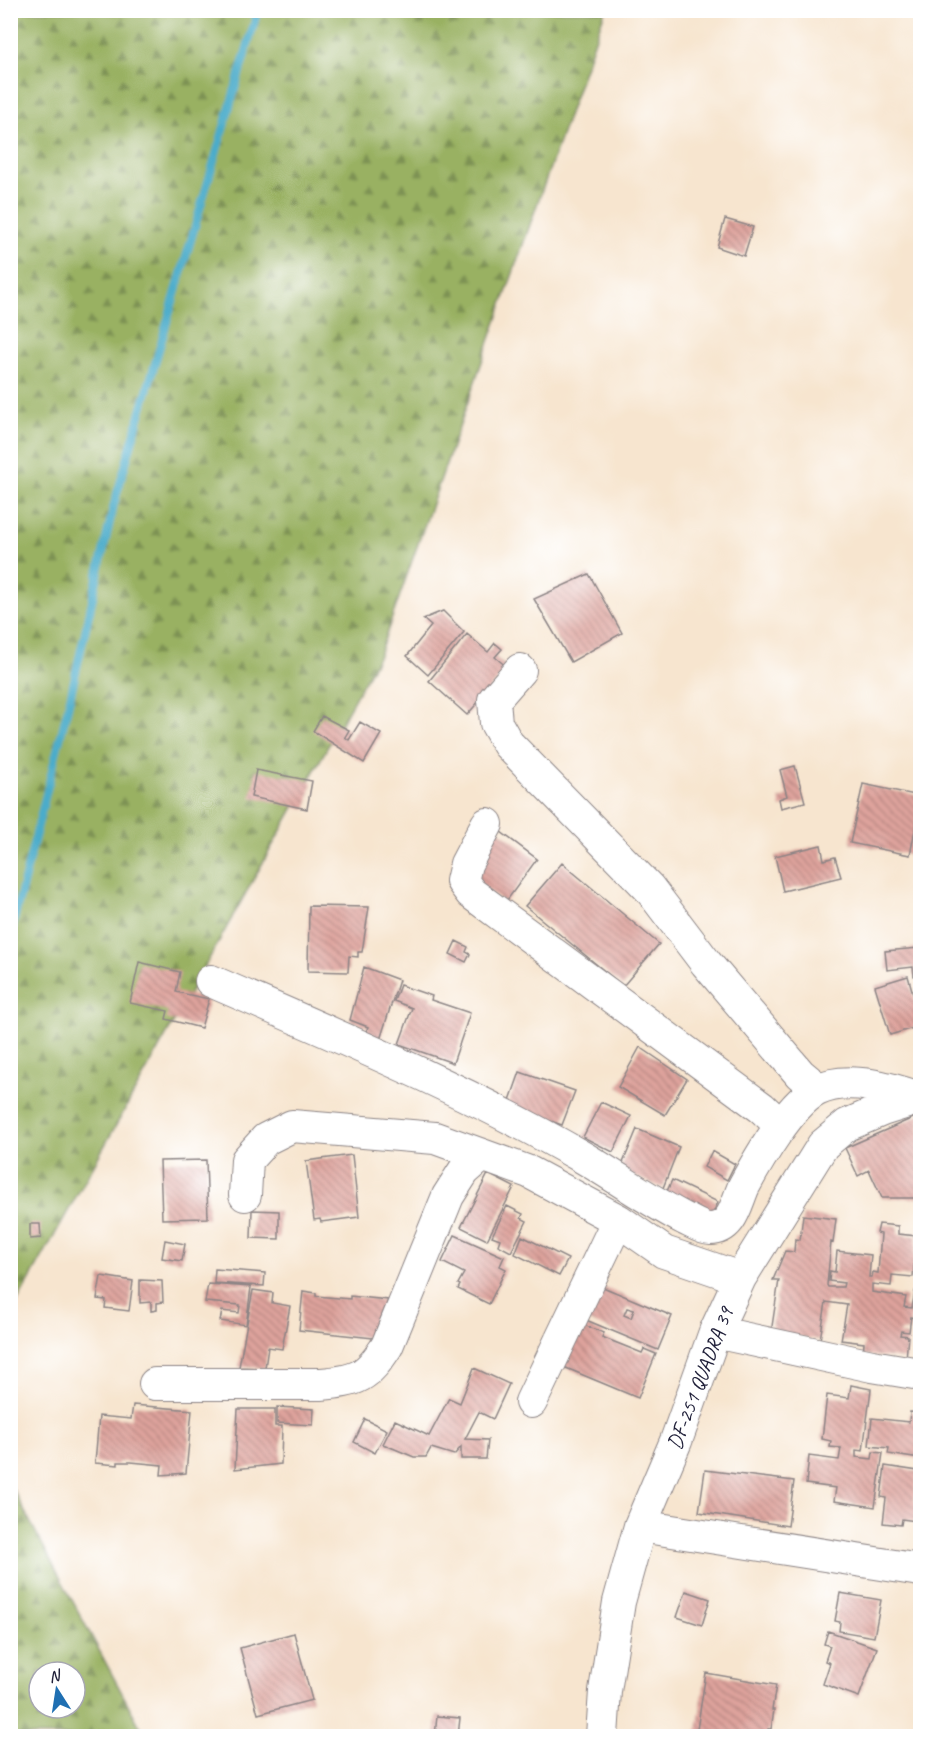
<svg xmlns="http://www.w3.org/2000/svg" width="931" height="1747" font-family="Caveat,sans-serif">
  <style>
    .forest { fill: url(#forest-firs); stroke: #5e6a4e; stroke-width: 1.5; fill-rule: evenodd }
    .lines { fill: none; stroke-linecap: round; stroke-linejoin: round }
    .stream { stroke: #4bacca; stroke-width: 8 }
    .building { fill: url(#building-back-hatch); fill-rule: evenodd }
    .minor-casing { stroke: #8c8485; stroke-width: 34 }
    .minor { stroke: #fff; stroke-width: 32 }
    .labels { text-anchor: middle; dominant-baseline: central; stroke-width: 6; stroke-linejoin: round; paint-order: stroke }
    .street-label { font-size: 21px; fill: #22223b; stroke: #fff }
  </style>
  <defs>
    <pattern id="forest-firs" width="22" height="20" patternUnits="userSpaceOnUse" patternTransform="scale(1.5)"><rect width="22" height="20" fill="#99b162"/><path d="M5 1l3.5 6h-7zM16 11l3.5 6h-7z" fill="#7c9052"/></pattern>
    <pattern id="building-back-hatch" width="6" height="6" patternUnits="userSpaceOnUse" patternTransform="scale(1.5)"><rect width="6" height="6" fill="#dea39c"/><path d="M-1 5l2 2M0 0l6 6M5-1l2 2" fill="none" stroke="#b48480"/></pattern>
  </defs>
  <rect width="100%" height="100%" fill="#fff"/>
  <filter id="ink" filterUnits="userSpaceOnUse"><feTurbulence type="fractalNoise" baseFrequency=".0167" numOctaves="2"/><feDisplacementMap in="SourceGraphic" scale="12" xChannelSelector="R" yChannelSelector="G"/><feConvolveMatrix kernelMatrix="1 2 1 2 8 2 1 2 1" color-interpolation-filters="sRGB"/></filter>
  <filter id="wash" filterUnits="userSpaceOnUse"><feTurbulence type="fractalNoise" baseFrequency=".008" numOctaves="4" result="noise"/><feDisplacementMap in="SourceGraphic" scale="24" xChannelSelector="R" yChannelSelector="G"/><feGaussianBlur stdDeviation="1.35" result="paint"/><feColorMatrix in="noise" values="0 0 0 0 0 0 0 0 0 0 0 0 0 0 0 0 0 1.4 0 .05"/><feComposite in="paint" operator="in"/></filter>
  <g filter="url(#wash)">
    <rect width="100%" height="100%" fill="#f7e5cf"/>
    <path class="forest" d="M11,11H605L379,655L11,1313Z
      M10,1486H11L145,1736H11ZM39,1672H75V1708H39Z"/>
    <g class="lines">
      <path class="stream" d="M10,936L68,707L114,504L258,10"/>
    </g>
    <g id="blocks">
      <path class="building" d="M725,219L753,227L744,256L717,247Z
        M589,574L622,633L571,662L534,599Z
        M443,611L464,632L428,675L407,656L431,626L423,619Z
        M467,634L488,652L495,643L502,649L495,657L508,668L467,715L429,681Z
        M322,716L349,730L345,737L349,740L360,722L381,734L364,763L313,731Z
        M795,766L805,802L781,808L779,799L787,796L780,770Z
        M256,770L312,781L307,809L251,797Z
        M863,784L920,796V805L910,855L850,843Z
        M493,826L537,859L505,903L461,870Z
        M821,845L824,860L835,857L841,877L783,891L775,856Z
        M562,863L659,944L623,986L525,906Z
        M309,906L369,907L362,952H358V957L349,956L348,972L308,971Z
        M456,941L468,947L466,952L470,954L466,962L450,954Z
        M919,948L920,975L914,976L913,967L887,970L885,951Z
        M139,962L180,972L176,992L209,999L201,1028L166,1019L168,1011L130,1003Z
        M364,967L399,980L380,1040L365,1034L368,1027L350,1020Z
        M908,976L920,1018V1026L890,1035L875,986Z
        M400,985L432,996L431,1000L470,1013L453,1063L399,1044L412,1008L394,1001Z
        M640,1047L687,1079L665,1115L618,1087Z
        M520,1072L575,1091L562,1125L508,1106Z
        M601,1102L631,1116L613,1152L583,1137Z
        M920,1115V1198H882L869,1170L858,1176L845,1148Z
        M637,1129L679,1147L663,1188L620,1170Z
        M712,1151L735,1164L727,1180L704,1167Z
        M352,1155L359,1217L321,1222L320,1219L314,1220L306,1161Z
        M206,1160L208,1218L162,1219L160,1161Z
        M488,1174L514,1187L487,1240L461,1227Z
        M672,1180L718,1202L710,1220L664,1198Z
        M507,1206L523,1214L521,1218L527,1221L511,1252L498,1245L500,1239L492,1236Z
        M252,1210L279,1211V1239L251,1238Z
        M803,1215L836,1219L833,1243L831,1242L827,1285L828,1287H843L844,1283L829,1281L830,1271L835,1272L837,1251L871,1255L869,1277H872L873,1272L878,1273L881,1234L877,1233L879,1224L898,1226V1234L917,1236L913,1277L892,1275L891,1286L872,1284V1292L906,1297L904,1307L912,1308L915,1291H917L920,1272V1319L911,1317L909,1332L901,1331L900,1335L908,1336L906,1359L863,1355L864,1343L841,1340L847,1305L826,1302L820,1340L771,1333L779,1280H773L785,1251L794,1252L795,1239L800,1240Z
        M30,1224H40L41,1238L30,1239Z
        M455,1235L504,1257L500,1266L506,1269L489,1304L458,1289L460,1285L458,1284L464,1273L442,1262Z
        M522,1236L568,1259L559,1276L515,1254Z
        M165,1240L185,1244L182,1261L162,1258Z
        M215,1269L265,1273L264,1286L214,1283Z
        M101,1276L133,1281L129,1311L105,1308L106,1300L97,1299Z
        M140,1280L162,1281L163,1302L157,1303V1310L151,1311V1302L140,1303Z
        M591,1282L672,1316L658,1350L574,1315ZM627,1308L634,1310L631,1318L624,1315Z
        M208,1284L251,1287L246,1325L220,1321L222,1311L239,1313L240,1305L205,1302Z
        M253,1290L273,1293L272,1303L290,1306L282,1349L268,1347L265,1368L239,1367Z
        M303,1291L316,1293V1296L350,1299V1296L388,1300L373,1338L299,1330Z
        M576,1322L604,1333L602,1337L642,1353L644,1349L656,1354L638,1398L559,1365Z
        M474,1368L509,1384L493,1419L479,1412L465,1439L488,1440L486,1459H461V1447L454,1455L431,1448L426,1457H414L383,1444L395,1420L429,1436L449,1398L460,1403Z
        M851,1385L871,1389L863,1451L856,1450V1457L872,1459L873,1452L883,1453L875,1507L834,1501L836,1488L806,1484L809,1456L839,1460L841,1448L830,1447L831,1441L822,1439L827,1395L849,1398Z
        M133,1405L192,1410L186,1473L161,1475L162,1465L131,1462H118V1465L95,1463L99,1416L131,1419Z
        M277,1407L314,1409L313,1425L277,1423Z
        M238,1409H275V1426H282L281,1464L235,1469Z
        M910,1412L920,1413V1459L888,1454L889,1448L869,1446L872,1418L909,1422Z
        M365,1419L387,1430L375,1453L354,1442Z
        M885,1466L918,1471L914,1501L919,1502L916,1521L902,1519L901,1525L883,1523L886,1498L881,1497Z
        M705,1470L794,1481L788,1526L699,1512Z
        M686,1591L710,1599L702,1625L677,1617Z
        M840,1593L881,1600L874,1637L839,1631L840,1622L835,1621Z
        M828,1631L877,1648L859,1697L823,1684L830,1663L825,1661L830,1646L824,1644Z
        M294,1633L312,1700L258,1714L240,1648Z
        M706,1673L776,1685L772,1710H774L771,1729H768L766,1736H696Z
        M437,1716L460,1718L458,1736H435Z"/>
    </g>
  </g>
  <g filter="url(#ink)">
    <use href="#blocks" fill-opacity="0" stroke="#8c8485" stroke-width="1.5"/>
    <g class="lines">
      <g class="minor-casing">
        <path id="minor" d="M520,670L494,700L496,723L508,744L649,888L706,963L800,1074L818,1089
          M487,824L466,864L462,881L471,893L762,1108L781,1126
          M211,981C337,1036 465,1089 584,1158C618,1178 650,1201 685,1219C692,1222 702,1229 710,1229C733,1229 736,1203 744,1186C758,1160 791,1103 817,1090C847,1075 890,1088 919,1098
          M245,1195L247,1160L266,1139L292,1126L435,1138L482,1155
          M715,1332L872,1366L920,1374
          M155,1384H321C358,1381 367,1377 387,1346L448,1196L464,1171L482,1155L529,1172L618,1220L664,1252L740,1278
          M531,1402L618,1220
          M640,1526L920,1570
          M602,1736L605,1691L619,1602L640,1526L676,1441L715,1332L740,1278L823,1145L847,1125L882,1110L920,1098"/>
      </g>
      <use href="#minor" class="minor"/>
    </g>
  </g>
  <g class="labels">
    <g class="street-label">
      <text transform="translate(700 1378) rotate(-69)">DF-251 QUADRA 39</text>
    </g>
  </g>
  <rect width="931" height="1747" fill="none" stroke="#fff" stroke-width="36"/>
  <g transform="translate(57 1690) rotate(348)"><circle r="28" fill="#ffffff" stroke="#a7a7b1" stroke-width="1.5"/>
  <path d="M0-4.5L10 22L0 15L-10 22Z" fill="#1f6fb2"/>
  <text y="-9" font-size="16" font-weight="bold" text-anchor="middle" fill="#22223b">N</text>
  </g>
</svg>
